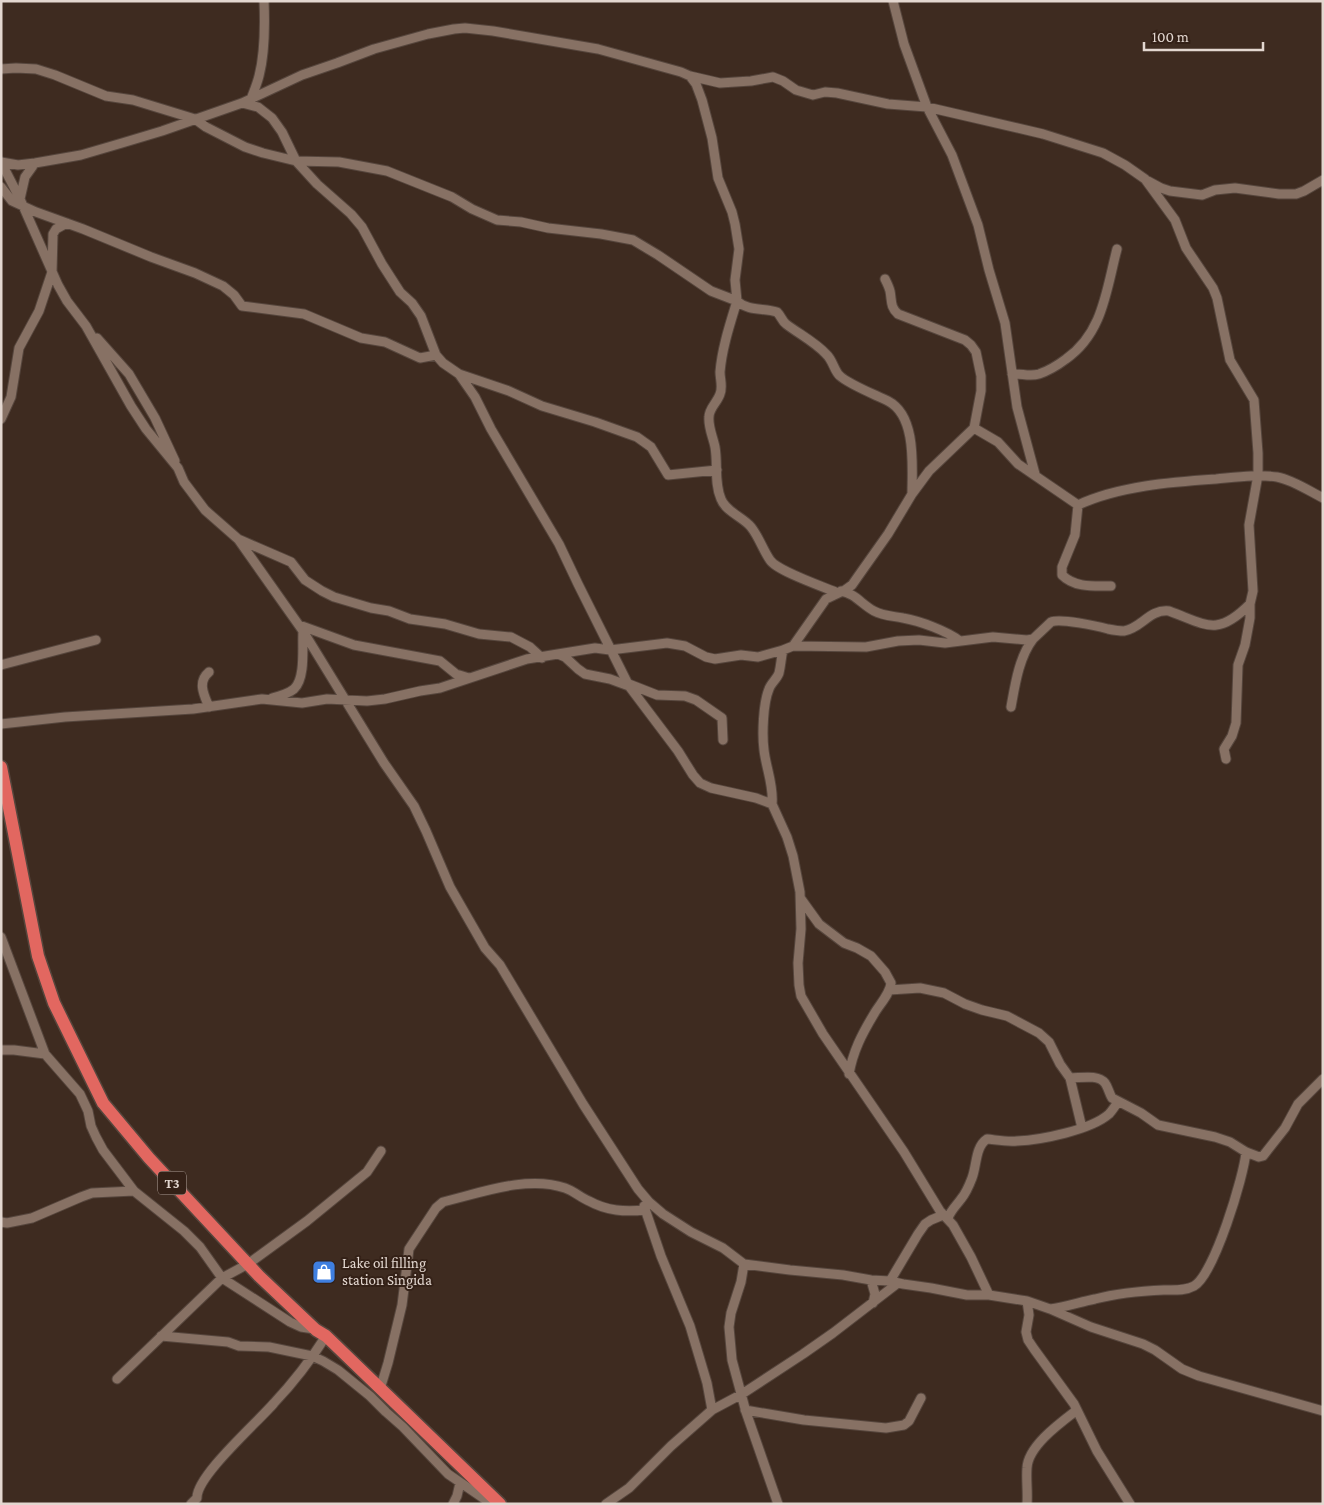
<svg xmlns="http://www.w3.org/2000/svg" width="1324" height="1505" font-family="'Crimson Pro',serif">
  <style>
    .lines { fill: none; stroke-linecap: round; stroke-linejoin: round }
    .minor-casing { stroke: #56463d; stroke-width: 11 }
    .highway-casing { stroke: #56463d; stroke-width: 15 }
    .minor { stroke: #877164; stroke-width: 9 }
    .highway { stroke: #e26760; stroke-width: 12 }
    .labels { text-anchor: middle; dominant-baseline: central; stroke-width: 4; stroke-linejoin: round; paint-order: stroke }
    .shield { fill: #342117; stroke: #aea098; stroke-width: 1 }
    .shield-label { font-size: 14px; font-weight: bold; fill: #e3d7d0 }
    .poi-label { font-size: 15px; fill: #e3d7d0; stroke: #342117; text-anchor: start }
  </style>
  <rect width="100%" height="100%" fill="#3e2b20"/>
  <g class="lines">
    <g class="minor-casing">
      <path id="minor" d="M893,1L904,44L927,107L952,155L978,225L989,270L1005,323L1017,407L1035,474
        M1,69L16,68L36,69L55,75L106,96L133,100L195,119L206,127L245,147L263,153L296,161L339,162L387,171L452,197L472,209L497,220L521,222L548,228L601,234L633,240L658,255L711,291L737,301C730,324 722,348 720,372C720,379 723,387 720,394C717,403 709,408 709,417C708,427 713,437 715,447C718,464 714,483 721,499C726,512 743,517 751,527C759,537 763,550 770,560C777,571 824,587 838,593
        M690,76L696,84L702,100L712,138L718,178L732,212L735,224L739,249L735,280L737,301C748,311 763,308 777,312C781,316 782,321 786,324C799,334 815,342 826,354C833,360 834,371 840,376C850,385 876,395 888,401C917,416 912,467 912,494
        M251,99C254,91 257,84 259,76C265,53 265,25 264,1
        M242,103L258,107L272,118L282,132L296,161L317,184L351,214L362,227L382,264L400,292L412,303L421,316L436,355L443,363L459,374L475,397L491,429L559,544L578,584L629,686L678,751L693,775L700,783L711,788L756,798L772,804L787,837L793,856L800,892L801,929L798,963L799,985L801,996L823,1034L904,1152L940,1211L953,1225L971,1257L989,1295
        M1,162L20,199L58,285L67,301L86,326L131,406L146,429L178,468L184,482L205,510L238,539L303,631L384,763L414,806L426,831L450,887L485,948L500,965L583,1104L638,1189L649,1202L663,1214L691,1232L723,1248L744,1264L790,1270L843,1275L871,1280L890,1281L903,1284L931,1288L967,1295H989L1027,1301L1050,1309L1091,1327L1143,1344L1155,1350L1182,1369L1199,1376L1323,1411
        M1,162L18,165L35,163L81,155L122,143L162,131L242,103L302,75L337,63L374,49L428,34L454,29L465,28L493,31L598,49L681,72L690,76L720,83L751,81L773,77L783,81L796,90L813,95L825,92L837,93L888,104L927,107L1043,134L1103,153L1125,165L1145,179L1175,220L1186,248L1213,288L1217,298L1230,360L1254,400L1258,453V475L1249,525L1253,591L1250,604V618L1245,645L1238,665L1236,723L1232,736L1224,749L1226,759
        M1148,181L1161,188L1170,191L1202,195L1215,190L1235,188L1279,194H1296L1304,191L1323,180
        M1,187L12,201L36,212L83,229L151,257L195,273L223,286L234,295L242,306L304,314L361,338L385,342L420,358L436,355
        M20,199L25,177L35,163
        M97,338L129,374L155,418L175,461
        M459,374L509,391L542,406L595,422L637,437L651,447L668,475L717,470
        M1012,374C1021,373 1029,377 1039,374C1048,371 1058,365 1066,359C1103,333 1106,291 1117,249
        M1,419L11,397L19,348L39,311L52,272L53,234L56,229L67,223
        M974,428L998,442L1018,464L1078,505
        M1078,505C1119,486 1171,482 1216,479C1237,477 1257,474 1277,477C1293,480 1309,491 1323,498
        M1078,505L1075,535L1062,567V575C1075,588 1094,586 1111,586
        M238,539L291,562L305,580L322,591L334,597L371,608L389,611L410,619L445,624L479,634L511,637L530,647L542,658
        M841,591C856,594 861,604 874,611C883,616 893,616 903,618C920,621 947,631 960,641
        M299,625L354,645L440,661L456,674L469,678
        M793,646L826,599L845,590L852,585L859,575L888,534L912,494L929,471L974,428L981,391V376L976,352L971,345L965,340L898,314C890,307 892,301 890,291C889,287 887,283 885,279
        M558,654L565,657L578,669L585,674L610,679L629,686
        M1,665L96,640
        M629,684L657,695L685,696L696,700L722,718L723,740
        M272,698C280,696 288,694 294,689C306,678 302,646 303,631
        M209,707C204,695 197,682 209,672
        M1011,707C1015,685 1019,657 1033,639
        M1,724L65,717L193,709L262,699L302,703L327,699L367,701L385,699L420,691L440,688L527,659L595,648L610,650L667,643L685,646L706,657L715,659L741,655L758,657L783,650L793,646L866,647L898,641L919,640L945,643L993,637L1027,640L1033,639L1051,622C1060,618 1097,626 1108,629C1113,630 1119,631 1124,631C1142,628 1149,609 1169,611C1207,625 1217,637 1250,604
        M772,804C774,786 766,768 764,750C762,735 763,703 769,689C771,683 777,679 779,673C781,665 781,658 783,650
        M801,899L819,924L844,943L857,948L871,956L885,972L891,983C890,994 879,1005 874,1014C862,1034 853,1051 849,1074
        M1,937L45,1054L80,1094L88,1111L91,1126L96,1137L103,1150L134,1191
        M889,990L920,988L944,993L965,1004L982,1010L1007,1016L1039,1033L1049,1042L1060,1064L1070,1078L1082,1128
        M1,1050H14L45,1054
        M1070,1078C1081,1078 1098,1074 1105,1083C1108,1087 1109,1093 1112,1098L1141,1113L1158,1125L1215,1137L1230,1142L1246,1152L1259,1157L1263,1156L1285,1128L1298,1104L1323,1079
        M644,1206L661,1256L690,1326L707,1383L712,1410
        M948,1218C951,1210 956,1206 961,1199C966,1193 969,1186 972,1178C977,1165 975,1147 987,1139C997,1140 1007,1142 1017,1141C1041,1140 1091,1130 1109,1114C1112,1111 1115,1106 1118,1102
        M1,1222L7,1223L32,1218L81,1197L92,1193L134,1191L184,1231L200,1247L222,1278L290,1322L301,1327L314,1329
        M744,1264L741,1282L731,1313L729,1327L732,1360L746,1412L778,1504
        M871,1280L875,1294L873,1303
        M890,1281L918,1234L925,1224L931,1220L943,1215
        M1027,1301L1029,1315L1026,1332L1028,1340L1034,1349L1074,1404L1097,1451L1130,1504
        M1050,1309C1066,1307 1080,1302 1095,1299C1118,1293 1141,1291 1164,1290C1174,1290 1185,1291 1194,1286C1214,1275 1244,1176 1246,1152
        M161,1336L228,1342L239,1346L269,1347L312,1356L323,1361L338,1370L370,1396L386,1412L403,1427L448,1474L486,1500L494,1504
        M117,1379L222,1278L248,1264L307,1221L367,1172L381,1151
        M380,1389L388,1363L402,1305L409,1249L436,1208L443,1202C480,1193 527,1175 565,1188C574,1191 581,1198 589,1201C607,1211 625,1212 645,1210
        M745,1410L804,1420L886,1428L904,1425L909,1421L921,1398
        M191,1504L197,1498C196,1476 259,1421 274,1403C292,1384 312,1358 326,1336
        M453,1504L457,1496L460,1483
        M606,1504L629,1488L671,1446L712,1410L742,1394L803,1354L833,1333L898,1283
        M1027,1504C1028,1492 1026,1480 1027,1468C1028,1446 1060,1423 1077,1410"/>
    </g>
    <g class="highway-casing">
      <path id="highway" d="M1,767L38,956L54,1003L103,1103L149,1158L259,1276L316,1330L326,1336L500,1504"/>
    </g>
    <use href="#minor" class="minor"/>
    <use href="#highway" class="highway"/>
  </g>
  <defs>
    <g id="shop-square" transform="scale(1.25)"><rect x="-9" y="-9" width="18" height="18" rx="4" fill="#3f7fe0" stroke="#342117"/><path d="M-5-2.5h2.3a2.7 3.5 0 0 1 5.4 0H5L5.5 6h-11ZM-1.5-2.5h3a1.5 2.3 0 0 0-3 0Z" fill="#fff"/></g>
  </defs>
  <g fill-rule="evenodd">
    <use href="#shop-square" x="324" y="1272"/>
  </g>
  <g class="labels">
    <rect class="shield" x="158" y="1171.5" width="28" height="23" rx="4"/>
    <g class="shield-label">
      <text x="172" y="1183">T3</text>
    </g>
    <g class="poi-label">
      <text x="342" y="1263">Lake oil filling<tspan x="342" dy="17">station Singida</tspan></text>
    </g>
  </g>
  <rect width="1324" height="1505" fill="none" stroke="#e3d7d0" stroke-width="5"/>
  <path d="M1144 42v8h119v-8" fill="none" stroke="#e3d7d0" stroke-width="2.5"/>
  <text x="1152" y="42" font-size="15" fill="#e3d7d0" stroke="#342117" stroke-width="4" paint-order="stroke">100 m</text>
</svg>
